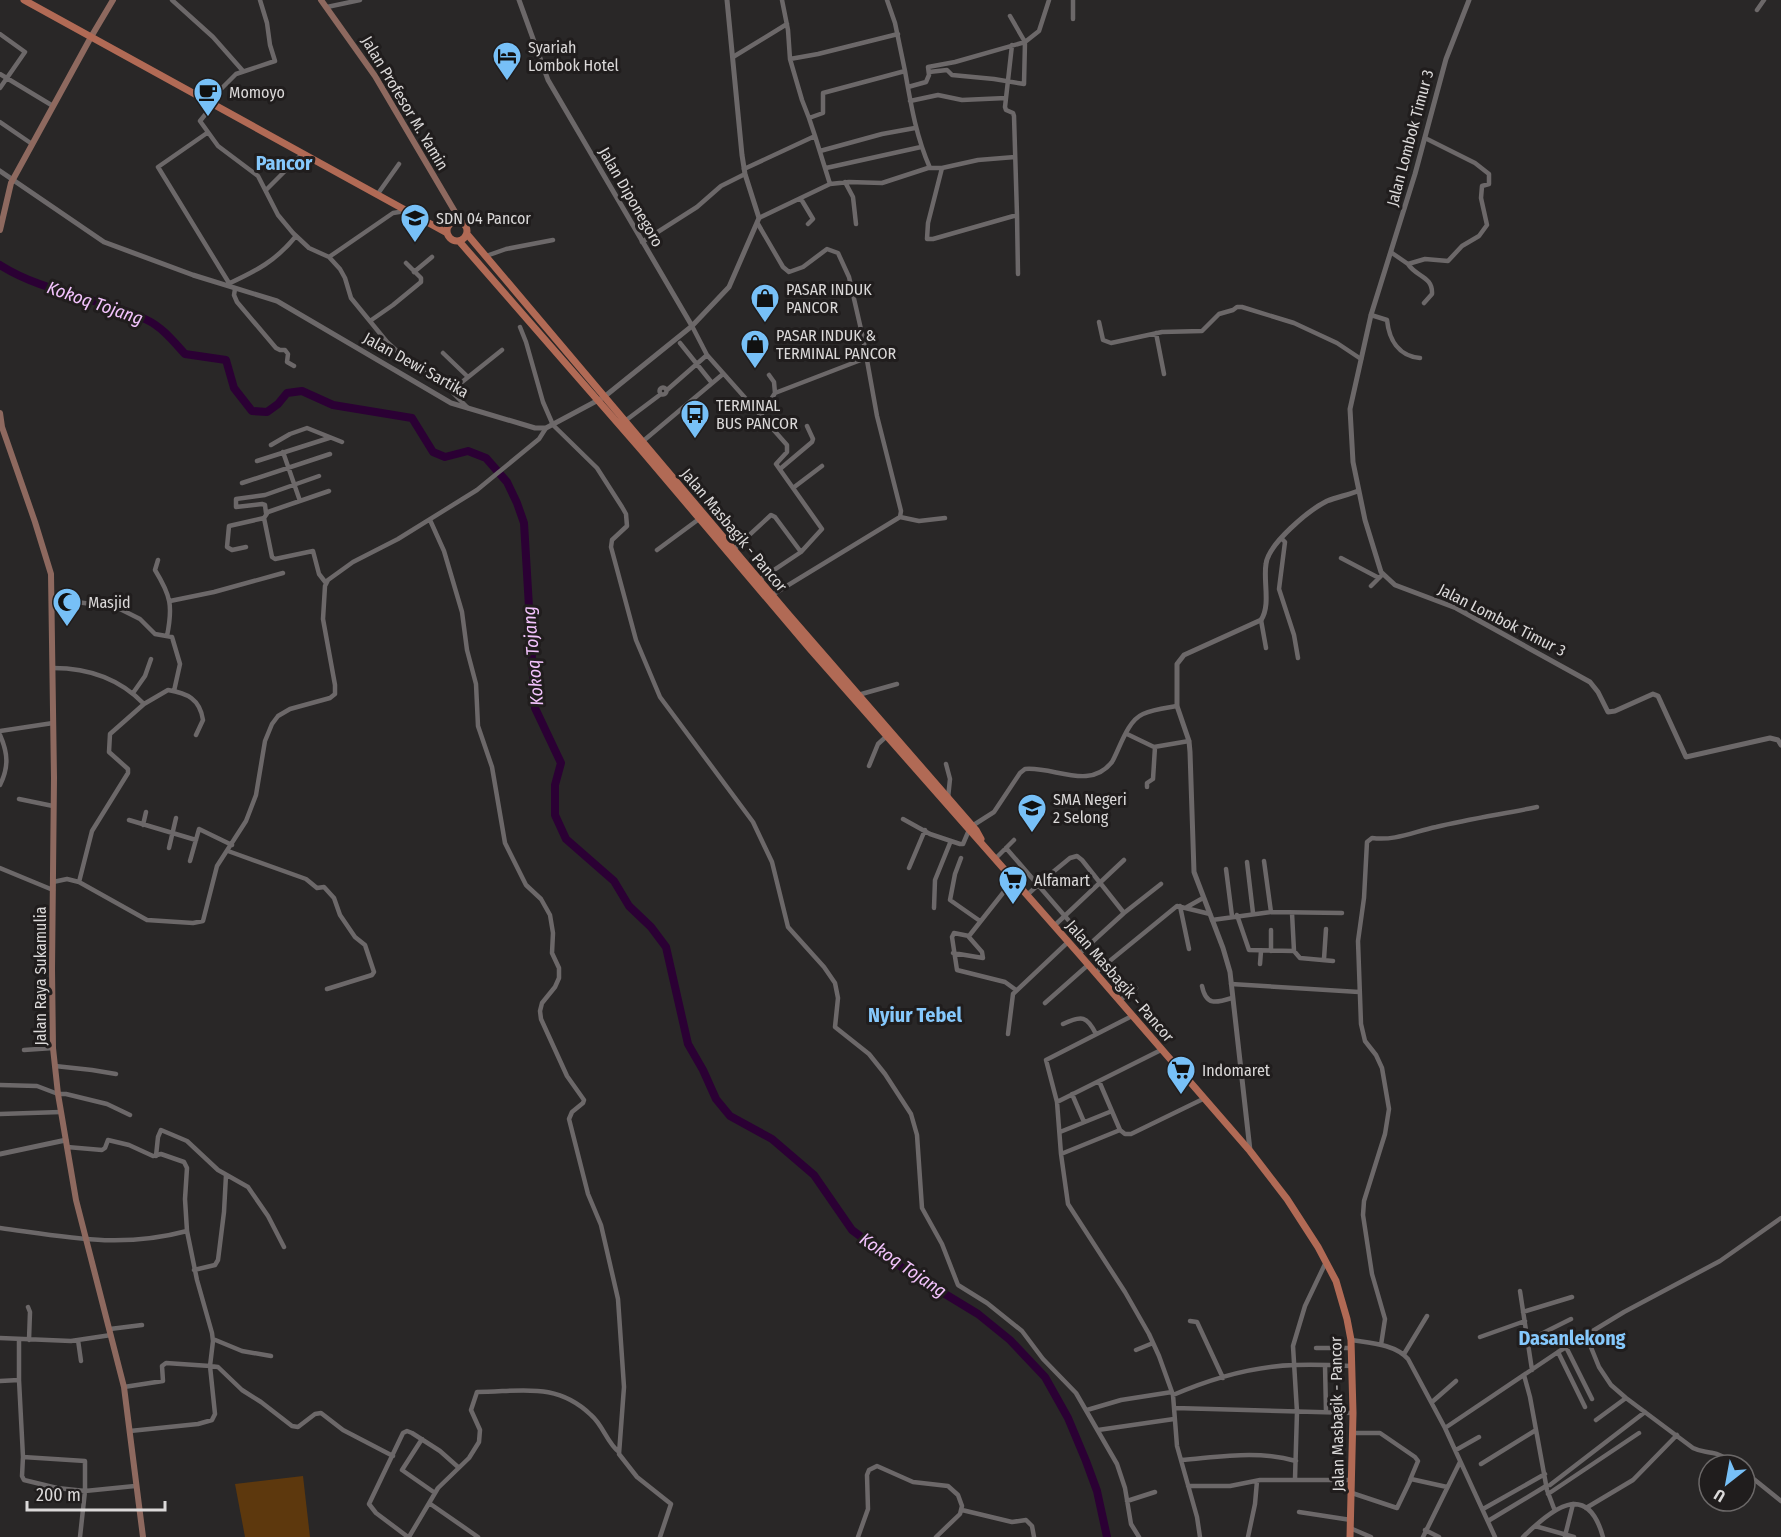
<svg xmlns="http://www.w3.org/2000/svg" width="1781" height="1537" font-family="'Fira Sans Condensed',sans-serif">
  <style>
    .green { fill: #5d380d }
    .lines { fill: none; stroke-linecap: round; stroke-linejoin: round }
    .river { stroke: #2b0034; stroke-width: 8 }
    .minor { stroke: #6c6869; stroke-width: 4.5 }
    .tertiary { stroke: #6c6869; stroke-width: 5 }
    .secondary { stroke: #8e695f; stroke-width: 6 }
    .primary { stroke: #b16a55; stroke-width: 7 }
    .labels { text-anchor: middle; dominant-baseline: central; stroke-width: 6; stroke-linejoin: round; paint-order: stroke }
    .poi-label { font-size: 16px; fill: #dbd9d9; stroke: #201d1d; text-anchor: start }
    .street-label { font-size: 16px; fill: #dbd9d9; stroke: #201d1d }
    .water-label { font-size: 18px; font-style: italic; fill: #f3c3fd; stroke: #201d1d }
    .quarter-label { font-size: 20px; font-weight: bold; fill: #85c8fc; stroke: #201d1d }
  </style>
  <rect width="100%" height="100%" fill="#292727"/>
  <path class="green" d="M303,1476L310,1537H245L235,1484Z"/>
  <g class="lines">
    <path class="river" d="M0,265C44,293 101,298 147,320C162,327 174,342 185,354L226,360L234,388L252,411L267,412L278,404L287,393L302,391L333,405L412,418L433,452L445,457L468,451L486,458L507,482L517,503L524,523L535,708L561,763L555,785V815L566,839L614,881L629,906L651,927L666,947L688,1044L703,1070L716,1099L730,1116L772,1139L814,1175L852,1230L904,1269L978,1314L1010,1340L1045,1377L1068,1418L1086,1461L1097,1491L1107,1537"/>
    <path class="minor" d="M172,0L213,37L243,71
      M782,0L788,30L790,59L818,54L898,34
      M1073,0V19
      M327,7L360,0
      M1757,10L1764,0
      M0,34L25,52L0,88
      M1012,45L1005,107L1006,110L1013,113L1014,116L1017,215
      M733,57L787,24
      M790,59L802,100L809,118
      M905,71C911,105 916,136 930,168
      M929,72L947,70L952,75L994,79L1024,84L1025,42L1039,31L1049,0
      M0,74L53,106
      M908,87L926,82L929,75L928,67L955,62L1025,42L1010,16
      M910,101L938,95L962,100L1006,98
      M208,102L236,74L275,61L270,45L267,23L260,0
      M213,105L200,121L218,146L258,176L278,215L293,233L309,248L329,257L340,269L345,278L351,298L387,342L398,352L419,364L424,371L442,382L468,408
      M0,122L32,144
      M207,133L158,167L229,283
      M820,151L882,134L915,128
      M826,168L921,147
      M942,168L928,223L927,239H933L1017,215L1018,274
      M744,169L815,136L809,118L823,113V93L905,71L895,23L887,0
      M845,182L853,197L856,224
      M830,184L849,182L882,183L928,168H942L978,160L1015,157
      M266,190L302,154
      M377,195L399,164
      M801,199L813,219L808,224
      M759,218L830,184L815,136
      M758,224L783,267L789,272L803,267L827,249L838,253L849,277L863,338L877,416L901,511L900,517
      M642,242L697,207L721,186L745,174
      M1392,253L1408,264L1425,259L1448,261L1462,246L1479,236L1487,225L1481,198L1482,186L1489,184V174L1475,163L1425,138
      M486,256L506,249L553,240
      M329,257L393,213L405,211
      M1408,264C1416,277 1433,276 1432,294L1424,303
      M414,272L432,257
      M228,284C256,271 276,261 296,236
      M235,289L234,295L237,302L276,348L280,350H285L288,354L287,362L294,366
      M1371,315L1387,320C1389,339 1398,356 1420,358
      M370,321L393,305L421,282V278L406,263
      M1099,322L1103,340L1111,343L1162,332L1202,331L1219,314L1233,310L1237,307H1242L1294,323L1337,343L1361,359
      M520,327L526,342L543,402L553,425L597,468L622,507L626,514L627,526L612,540L611,547L636,640L660,697L753,822L772,862L788,927L824,967L835,983L838,998L835,1027L869,1054L885,1074L911,1114L917,1135L922,1208L942,1244L958,1285L987,1303L1022,1331L1043,1359L1076,1393L1117,1464L1125,1488L1131,1524L1139,1537
      M1156,333L1164,374
      M680,343L712,383
      M443,353L468,377
      M707,355L787,445V452L776,464L822,529L801,552L759,580
      M769,375L774,382L775,393L866,358
      M659.5 391a3.5 3.5 0 1 1 7 0a3.5 3.5 0 1 1-7 0Z
      M452,390L502,350
      M667,390L707,355L692,326
      M760,417L775,393
      M625,421L661,394
      M642,442L723,374
      M271,445L290,434L307,428L342,442
      M283,452L300,501
      M257,461L329,438
      M780,469L812,442L813,439L807,426
      M242,483L330,454
      M793,488L822,466
      M266,513L265,505L262,504L236,507V499L265,495L319,476
      M900,517L919,521L945,518
      M430,520L444,551L462,612L467,650L476,684L478,726L492,767L505,843L526,885L541,899L550,915L553,933L552,953L559,968V978L555,987L542,1003L540,1011L541,1019L567,1076L584,1100L583,1103L572,1112L569,1119L588,1194L601,1225L618,1299L624,1387L619,1454L637,1477L671,1504L660,1537
      M1282,539L1285,542L1279,589L1294,635L1298,658
      M246,547L232,550L227,547L229,526L264,518
      M657,550L699,519
      M733,550L771,515L775,517L801,552
      M1341,558L1379,578
      M158,560L155,570C171,596 173,606 167,636
      M326,583L319,574L313,551L275,559L272,557L264,518L268,512L329,491
      M1371,586L1381,576
      M772,595L900,517
      M52,599L116,607L140,619L155,634L172,637L180,664L174,691
      M170,601L214,592L283,573
      M1261,620L1266,648
      M53,668C88,668 120,679 144,704
      M133,693L145,676L151,659
      M858,695L897,684
      M0,731L53,723
      M1127,734L1154,747L1189,741
      M0,735C8,753 9,767 0,785
      M946,764L950,779L948,798
      M869,766L878,744L889,734
      M1147,787V783L1153,779L1155,747
      M19,799L53,806
      M903,819L930,834L960,844H963L969,830
      M129,820L196,840
      M143,825L146,812
      M972,826L994,812L1020,773L1025,769C1054,766 1089,791 1112,762C1120,748 1127,721 1143,714C1154,709 1166,708 1177,706
      M169,848L176,818
      M1006,848L1038,885L1027,895
      M228,851L306,879L317,888L324,887L334,898L340,915L355,937L365,945L374,972L372,975L327,989
      M961,858L955,874L950,900L980,921
      M996,858L1014,840
      M190,861L199,829L232,845
      M1264,861L1271,912
      M1247,862L1253,913
      M0,868L53,890
      M909,868L925,830
      M1226,869L1232,916
      M1014,879L969,936L954,933L952,937L957,970L1005,982L1016,990
      M53,882L67,879L79,882L147,920L193,923L203,921L217,866L246,821L256,795L265,741L272,724L278,716L290,709L330,698L335,694V685L323,619L325,586L328,580L353,562L398,539L477,490L539,439L546,428
      M79,882L92,831L128,773V769L109,752L110,734L144,704L168,690C187,693 200,699 203,720L196,735
      M1180,906L1189,949
      M1187,907L1203,898
      M934,908L935,880L950,843
      M1237,915L1249,950L1294,951L1292,913
      M1212,920L1271,912L1342,913
      M1054,926L1124,860
      M1089,944L1038,885L1042,881L1070,858L1077,856L1082,860L1124,913
      M1271,951V930
      M1294,951L1300,958L1333,961
      M953,953L983,958L982,952L968,936
      M1079,954L1124,913L1161,884
      M1324,959L1326,929
      M1260,964L1261,951
      M1095,973L1177,906L1210,914
      M1231,984L1359,992
      M1202,986C1206,1006 1216,1003 1232,998
      M1119,1001L1136,988
      M1045,1003L1088,965
      M1132,1016L1046,1060L1057,1102L1061,1154L1120,1130L1125,1134H1131L1203,1099
      M1063,1024C1082,1015 1087,1016 1096,1034
      M1008,1034L1013,994L1068,942
      M24,1050L53,1048
      M55,1066L92,1070L116,1074
      M1099,1081L1120,1130
      M0,1085L37,1086L58,1094H66L107,1104L130,1115
      M1072,1094L1084,1122
      M1057,1102L1161,1050
      M0,1114L61,1112
      M1060,1132L1112,1111
      M67,1147L102,1150L105,1148L108,1140L129,1145L153,1156L161,1154L184,1162L187,1168L185,1199L187,1231
      M1061,1154L1068,1204L1125,1292L1149,1334L1159,1356L1173,1395L1177,1446L1197,1517L1200,1537
      M156,1156L158,1137L161,1130L187,1141L218,1170L248,1187L268,1216L284,1247
      M0,1228C66,1237 120,1249 187,1231L197,1280L212,1333L213,1341L210,1366L218,1367L242,1390L261,1402L292,1426L298,1427L315,1414L321,1413L343,1430L393,1456
      M194,1270L215,1265L218,1260L224,1212L226,1175
      M1520,1291L1532,1370
      M28,1307L30,1312L29,1340
      M1523,1312L1572,1297
      M1190,1321L1197,1322L1223,1378
      M110,1329L142,1325
      M1586,1335L1599,1367L1611,1385L1626,1398L1693,1448C1701,1452 1705,1451 1713,1453C1721,1454 1728,1460 1735,1465
      M1480,1337L1525,1321
      M0,1338L71,1341L111,1335
      M213,1339L242,1351L271,1356
      M78,1340L81,1361
      M1351,1340C1370,1343 1395,1344 1408,1359L1445,1428L1495,1537
      M1527,1341L1571,1319
      M1381,1345L1385,1319L1372,1274L1363,1215L1364,1201L1385,1134L1389,1109L1382,1068L1376,1055L1365,1041L1361,1024L1358,941L1364,898L1367,842L1372,838C1395,841 1413,832 1436,827C1469,819 1503,814 1537,807
      M1566,1347L1592,1399
      M1316,1348H1351
      M1136,1350L1153,1343
      M1558,1352L1585,1407
      M1404,1354L1427,1316
      M1325,1365L1326,1412
      M1524,1375L1530,1397L1547,1490L1555,1511
      M19,1380V1339
      M0,1381L19,1380L23,1457L22,1476L24,1480L57,1488L85,1491L135,1486
      M124,1387L163,1381L162,1366L166,1363L210,1366L215,1414L212,1420L198,1424L130,1431
      M1173,1395C1210,1379 1254,1366 1295,1365C1314,1364 1333,1365 1351,1366
      M1432,1402L1456,1381
      M1175,1408L1353,1413
      M1087,1410L1121,1400L1172,1392
      M1596,1420L1626,1398
      M1445,1428L1558,1352L1624,1312L1720,1261L1781,1218
      M1098,1430L1174,1419
      M1353,1433H1380L1415,1457L1418,1461L1410,1480
      M422,1439L402,1470L435,1493
      M1456,1450L1479,1437
      M23,1457L85,1461V1491L80,1537
      M1181,1460C1220,1457 1257,1450 1296,1461
      M1481,1464L1536,1430
      M1745,1472L1781,1501
      M1295,1479L1297,1412L1293,1346L1305,1306L1326,1262
      M1550,1485L1645,1412
      M1188,1486H1230L1260,1480H1352
      M1352,1493L1397,1508L1411,1479L1447,1487
      M1548,1494L1639,1433
      M1127,1501L1155,1492
      M429,1503L478,1537
      M1586,1508L1633,1480L1677,1435
      M1483,1509L1545,1474
      M962,1510L1012,1522L1026,1520L1032,1526L1034,1537
      M1299,1512L1351,1520
      M1488,1521L1546,1486
      M1535,1526L1574,1537
      M1350,1528L1371,1537
      M1425,1530L1439,1537
      M1565,1536L1573,1504
      M408,1537L376,1513L369,1504L403,1433L407,1431L412,1433L440,1451L458,1467
      M409,1537L438,1488L469,1458L479,1442L480,1430L471,1410L477,1392C520,1392 556,1381 591,1415C603,1425 607,1443 619,1452
      M858,1537L868,1509L867,1475L869,1470L877,1466L913,1482L948,1486L958,1495L962,1506L960,1514L936,1537
      M1248,1537L1255,1504L1257,1481
      M1423,1537L1460,1462
      M1523,1537C1551,1510 1587,1479 1603,1537"/>
    <path class="tertiary" d="M519,0L548,80L692,326
      M1469,0L1446,59L1415,174L1371,315L1350,409L1353,462L1365,520L1381,572L1395,585L1456,608L1590,682L1598,692L1608,712L1615,711L1653,694L1658,696L1686,757L1770,738L1778,740L1781,745
      M0,171L104,242L193,275L277,301L451,403L535,428H546L604,397L692,326L729,287L759,218L745,174L742,155L727,0
      M1250,1150L1230,972L1223,948L1194,872L1190,752L1189,741L1177,706V664L1184,655L1261,620C1271,605 1263,581 1266,564C1268,544 1309,510 1327,501C1337,497 1348,495 1358,491
      M0,1154L66,1140"/>
    <path class="secondary" d="M321,0L375,76L461,222
      M0,230L11,183L91,37L113,0
      M0,413L2,427L35,522L51,574L54,778L52,969L53,1048L58,1094L76,1200L124,1387L143,1537"/>
    <path class="primary" d="M24,0L447,233
      M447 231a10 10 0 1 1 20 0a10 10 0 1 1-20 0Z
      M467,234L789,615L976,830L981,839
      M459,241L642,451L810,649L1079,954L1250,1151L1287,1199L1318,1247L1336,1281L1347,1319L1351,1340L1353,1413L1350,1537"/>
  </g>
  <defs>
    <g id="hotel-pin" transform="scale(1.5)"><path d="M0 17L-7.5 6A9.5 9.5 0 1 1 7.5 6Z" fill="#77c0f7" stroke="#201d1d"/><path d="M-6-4.5h1.5V1H6V5H4.5V3h-9V5H-6ZM-4 0a1.8 1.8 0 1 1 3.6 0ZM.5 0V-2.5h3Q6-2.5 6 0Z" fill="#111"/></g>
    <g id="cafe-pin" transform="scale(1.5)"><path d="M0 17L-7.5 6A9.5 9.5 0 1 1 7.5 6Z" fill="#77c0f7" stroke="#201d1d"/><path d="M-5.5-4.5H6V0H3Q3 3.5 0 3.5H-2.5Q-5.5 3.5-5.5 0ZM3-3.2v2h1.7v-2ZM-6 4.5H4V6H-6Z" fill="#111"/></g>
    <g id="school-pin" transform="scale(1.5)"><path d="M0 17L-7.5 6A9.5 9.5 0 1 1 7.5 6Z" fill="#77c0f7" stroke="#201d1d"/><path d="M0-5L7-2L0 1L-7-2ZM-4 1L0 2.5L4 1V4Q0 6-4 4Z" fill="#111"/></g>
    <g id="shop-pin" transform="scale(1.5)"><path d="M0 17L-7.5 6A9.5 9.5 0 1 1 7.5 6Z" fill="#77c0f7" stroke="#201d1d"/><path d="M-5-2.5h2.3a2.7 3.5 0 0 1 5.4 0H5L5.5 6h-11ZM-1.5-2.5h3a1.5 2.3 0 0 0-3 0Z" fill="#111"/></g>
    <g id="bus-pin" transform="scale(1.5)"><path d="M0 17L-7.5 6A9.5 9.5 0 1 1 7.5 6Z" fill="#77c0f7" stroke="#201d1d"/><path d="M-5-6H5V4H4V6H2V4H-2V6H-4V4H-5ZM-3.5-4V0h7V-4ZM-3.5 1.2v1.5H-2V1.2ZM2 1.2v1.5H3.5V1.2Z" fill="#111"/></g>
    <g id="mosque-pin" transform="scale(1.5)"><path d="M0 17L-7.5 6A9.5 9.5 0 1 1 7.5 6Z" fill="#77c0f7" stroke="#201d1d"/><path d="M3.5-4.9A6 6 0 1 0 3.5 4.9A5 5 0 1 1 3.5-4.9Z" fill="#111"/></g>
    <g id="supermarket-pin" transform="scale(1.5)"><path d="M0 17L-7.5 6A9.5 9.5 0 1 1 7.5 6Z" fill="#77c0f7" stroke="#201d1d"/><path d="M-6-5.5h2.5l.6 2H6L4.5 2H-2.5L-4.4-4H-6ZM-1.5 3.2a1.3 1.3 0 1 0 .1 0ZM3 3.2a1.3 1.3 0 1 0 .1 0Z" fill="#111"/></g>
  </defs>
  <g fill-rule="evenodd">
    <use href="#hotel-pin" x="507" y="56"/>
    <use href="#cafe-pin" x="208" y="92"/>
    <use href="#school-pin" x="415" y="218"/>
    <use href="#shop-pin" x="765" y="298"/>
    <use href="#shop-pin" x="755" y="344"/>
    <use href="#bus-pin" x="695" y="414"/>
    <use href="#mosque-pin" x="67" y="602"/>
    <use href="#school-pin" x="1032" y="808"/>
    <use href="#supermarket-pin" x="1013" y="880"/>
    <use href="#supermarket-pin" x="1181" y="1070"/>
  </g>
  <g class="labels">
    <g class="poi-label">
      <text x="528" y="47">Syariah<tspan x="528" dy="18">Lombok Hotel</tspan></text>
      <text x="229" y="92">Momoyo</text>
      <text x="436" y="218">SDN 04 Pancor</text>
      <text x="786" y="289">PASAR INDUK<tspan x="786" dy="18">PANCOR</tspan></text>
      <text x="776" y="335">PASAR INDUK &amp;<tspan x="776" dy="18">TERMINAL PANCOR</tspan></text>
      <text x="716" y="405">TERMINAL<tspan x="716" dy="18">BUS PANCOR</tspan></text>
      <text x="88" y="602">Masjid</text>
      <text x="1053" y="799">SMA Negeri<tspan x="1053" dy="18">2 Selong</tspan></text>
      <text x="1034" y="880">Alfamart</text>
      <text x="1202" y="1070">Indomaret</text>
    </g>
    <g class="street-label">
      <text transform="translate(405 103) rotate(59)">Jalan Profesor M. Yamin</text>
      <text transform="translate(1410 138) rotate(-75)">Jalan Lombok Timur 3</text>
      <text transform="translate(631 197) rotate(60)">Jalan Diponegoro</text>
      <text transform="translate(416 365) rotate(29)">Jalan Dewi Sartika</text>
      <text transform="translate(734 530) rotate(50)">Jalan Masbagik - Pancor</text>
      <text transform="translate(1502 620) rotate(27)">Jalan Lombok Timur 3</text>
      <text transform="translate(40 976) rotate(-90)">Jalan Raya Sukamulia</text>
      <text transform="translate(1120 981) rotate(49)">Jalan Masbagik - Pancor</text>
      <text transform="translate(1337 1414) rotate(-91)">Jalan Masbagik - Pancor</text>
    </g>
    <g class="water-label">
      <text transform="translate(95 303) rotate(19)">Kokoq Tojang</text>
      <text transform="translate(533 656) rotate(-95)">Kokoq Tojang</text>
      <text transform="translate(903 1265) rotate(34)">Kokoq Tojang</text>
    </g>
    <g class="quarter-label">
      <text x="284" y="163">Pancor</text>
      <text x="915" y="1015">Nyiur Tebel</text>
      <text x="1572" y="1338">Dasanlekong</text>
    </g>
  </g>
  <g transform="translate(1727 1483) rotate(211)"><circle r="28" fill="#201d1d" stroke="#6b6868" stroke-width="1.5"/>
  <path d="M0-4.5L10 22L0 15L-10 22Z" fill="#77c0f7"/>
  <text y="-9" font-size="16" font-weight="bold" text-anchor="middle" fill="#dbd9d9">U</text>
  </g>
  <path d="M27 1501v9h138v-9" fill="none" stroke="#dbd9d9" stroke-width="3"/>
  <text x="36" y="1501" font-size="18" fill="#dbd9d9" stroke="#201d1d" stroke-width="4.5" paint-order="stroke">200 m</text>
</svg>
